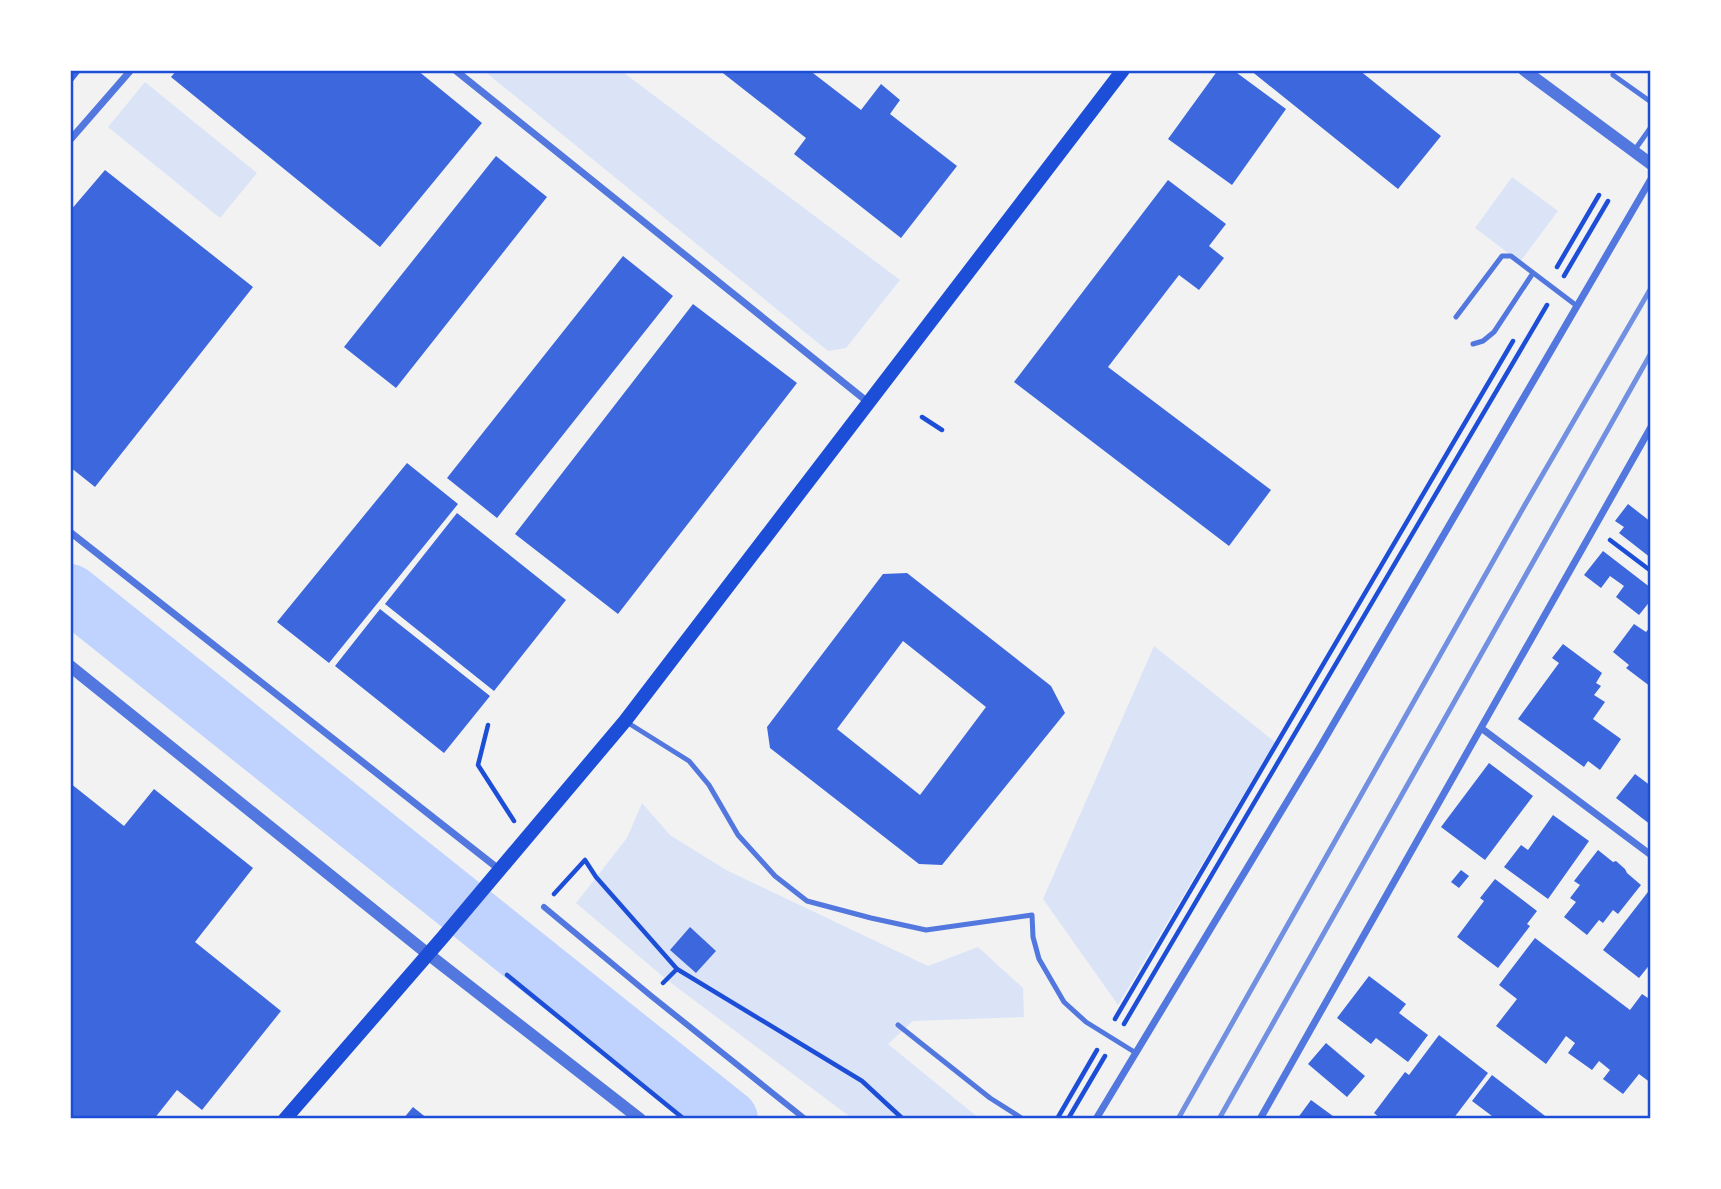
<svg xmlns="http://www.w3.org/2000/svg" width="1721" height="1189" font-family="'Noto Serif',serif">
  <style>
    .green { fill: #dbe4f7 }
    .lines { fill: none; stroke-linecap: round; stroke-linejoin: round }
    .river { stroke: #bfd3fe; stroke-width: 58 }
    .building { fill: #3d67dc; fill-rule: evenodd }
    .path { stroke: #1d4ed8; stroke-width: 4.5 }
    .service { stroke: #5277de; stroke-width: 5 }
    .pedestrian { stroke: #5277de; stroke-width: 6 }
    .minor { stroke: #5277de; stroke-width: 7 }
    .tertiary { stroke: #5277de; stroke-width: 12 }
    .secondary { stroke: #1d4ed8; stroke-width: 14 }
    .rail { stroke: #7290e2; stroke-width: 5 }
    .neatline { fill: none; stroke: #1d4ed8; stroke-width: 2.5 }
  </style>
  <rect width="100%" height="100%" fill="#f2f2f2"/>
  <path class="green" d="M483,70H620L900,280L846,348L828,351Z
    M145,82L257,173L220,218L108,127Z
    M1512,177L1558,211L1520,262L1475,228Z
    M1154,646L1275,742L1118,1005L1043,899Z
    M642,803L670,835L726,870L928,966L978,947L1023,988L1024,1017L913,1021L888,1044L980,1119H853L667,980L576,903L627,838Z"/>
  <g class="lines">
    <path class="river" d="M70,593L729,1119"/>
  </g>
  <path class="building" d="M70,70H82L70,85Z
    M177,70H417L482,123L380,247L171,77Z
    M719,70H809L861,110L881,84L900,100L890,114L957,166L901,238L794,154L806,138Z
    M1218,70H1233L1286,109L1232,185L1168,139Z
    M1250,70H1359L1441,136L1398,189Z
    M496,156L547,197L396,388L344,347Z
    M105,170L253,287L95,487L70,467V211Z
    M1168,180L1226,224L1209,246L1224,258L1199,290L1179,275L1108,367L1271,490L1229,546L1014,382Z
    M623,256L673,296L497,518L447,478Z
    M693,304L797,383L618,614L515,534Z
    M407,463L458,504L329,663L277,622Z
    M1628,504L1651,522V558L1619,533L1624,527L1615,521Z
    M457,513L566,600L494,691L385,604Z
    M1603,551L1651,588V600L1639,615L1616,597L1624,586L1610,576L1601,588L1584,575Z
    M907,573L1051,686L1065,713L942,865L919,864L770,748L767,727L883,574ZM903,641L986,707L920,795L837,729Z
    M380,609L490,696L444,753L335,666Z
    M1634,624L1646,632L1651,626V687L1626,668L1629,665L1613,652Z
    M1563,644L1602,673L1596,683L1601,686L1594,695L1605,702L1593,719L1621,739L1600,770L1588,761L1584,767L1518,719L1559,663L1552,658Z
    M1489,763L1533,796L1485,860L1441,827Z
    M1635,774L1651,786V825L1616,798Z
    M70,783L124,826L154,789L253,868L195,942L281,1011L202,1110L177,1090L154,1119H70Z
    M1553,815L1589,841L1548,899L1504,867L1521,845L1528,850Z
    M1598,850L1613,862L1616,861L1625,869L1627,873L1641,885L1618,914L1613,910L1603,923L1599,920L1587,935L1564,917L1576,902L1570,898L1580,885L1574,881Z
    M1461,870L1469,876L1459,888L1451,882Z
    M1495,879L1537,911L1527,924L1530,926L1498,968L1457,937L1484,901L1480,898Z
    M1651,888V963L1639,978L1603,950Z
    M690,927L716,951L696,973L670,950Z
    M1535,938L1630,1010L1642,994L1651,1000V1083L1639,1074L1623,1094L1603,1079L1610,1070L1599,1061L1592,1070L1568,1053L1575,1043L1566,1036L1546,1064L1496,1026L1517,999L1499,985Z
    M1369,976L1406,1004L1399,1013L1428,1035L1408,1062L1376,1038L1371,1044L1337,1018Z
    M1439,1035L1488,1073L1453,1119H1381L1374,1113L1405,1072L1409,1075Z
    M1326,1043L1365,1076L1347,1097L1308,1064Z
    M1492,1075L1549,1119H1489L1492,1116L1472,1101Z
    M1311,1100L1337,1119H1297Z
    M413,1107L428,1119H403Z"/>
  <g class="lines">
    <path class="path" d="M1557,267L1599,195
      M1564,276L1608,201
      M922,417L942,430
      M1610,540L1651,571
      M488,725L478,765L514,821
      M554,894L585,860L596,877L677,969
      M507,975L684,1119
      M663,983L677,969L862,1081L903,1119
      M1115,1019L1513,341
      M1124,1024L1547,305
      M1057,1119L1097,1050
      M1068,1119L1105,1056"/>
    <path class="service" d="M1613,75L1651,102
      M1634,151L1651,127
      M1456,317L1502,256H1511L1577,306
      M1473,344L1483,341L1494,332L1533,273
      M625,721L689,761L709,785L738,835L775,876L807,901L871,918L926,930L1032,915L1033,937L1039,959L1064,1002L1086,1022L1136,1053
      M898,1025L990,1098L1023,1119"/>
    <path class="pedestrian" d="M544,907L650,995L805,1119"/>
    <path class="minor" d="M455,70L869,403
      M70,140L131,70
      M70,532L500,870
      M1481,728L1651,855
      M1096,1119L1320,747L1651,179
      M1260,1119L1651,427"/>
    <path class="tertiary" d="M1524,70L1651,164
      M70,666L428,954L640,1119"/>
    <path class="secondary" d="M285,1119L443,937L625,721L1123,70"/>
    <path class="rail" d="M1178,1119L1526,503L1651,288
      M1219,1119L1651,353"/>
  </g>
  <rect width="1721" height="1189" fill="none" stroke="#ffffff" stroke-width="144"/>
  <rect x="72" y="72" width="1577" height="1045" class="neatline"/>
</svg>
